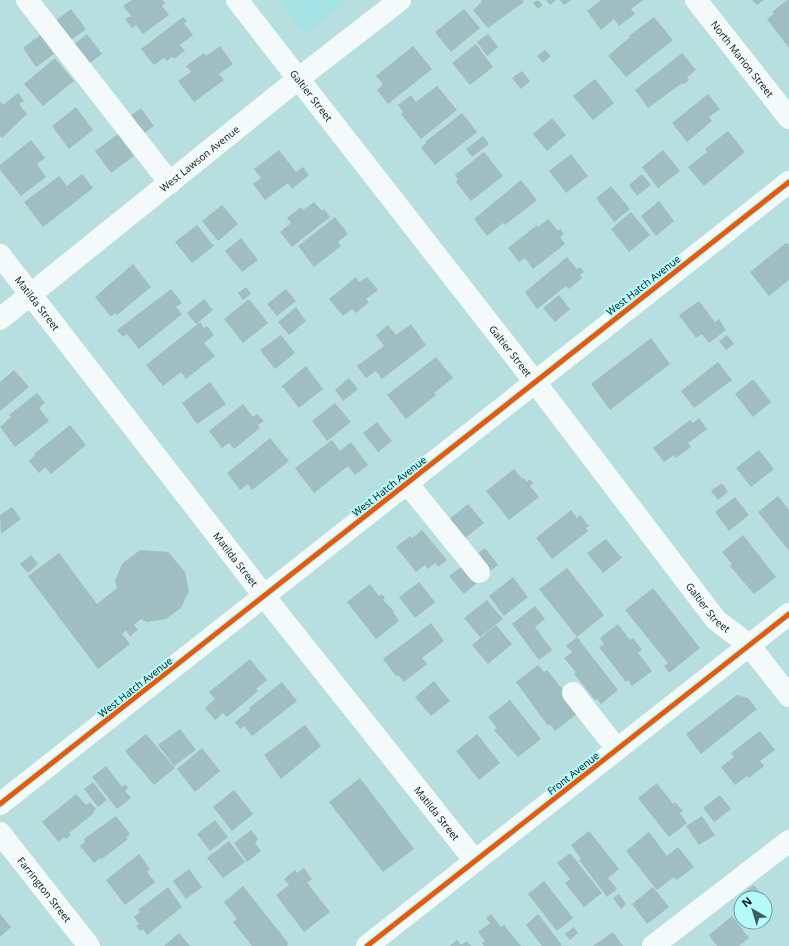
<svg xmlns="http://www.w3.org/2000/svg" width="789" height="946" font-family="'Open Sans',sans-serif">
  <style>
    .built { fill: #a4e2e3 }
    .building { fill: #a0bdc1 }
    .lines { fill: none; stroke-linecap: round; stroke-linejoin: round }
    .minor { stroke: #f4fafa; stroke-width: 22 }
    .cycleway-casing { stroke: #b5fbfc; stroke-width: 8 }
    .cycleway { stroke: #e8590c; stroke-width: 5 }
    .labels { text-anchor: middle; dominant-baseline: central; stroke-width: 4; stroke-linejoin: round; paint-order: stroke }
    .street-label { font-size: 10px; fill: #001515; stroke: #b5fbfc }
  </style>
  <rect width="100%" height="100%" fill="#b8dfdf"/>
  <path class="built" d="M279,0H349L306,34Z"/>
  <path class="building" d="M132,0H163L165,3L162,6L169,15L143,34L136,25L132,28L125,19L131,16L123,6Z
    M481,0H523L524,2L488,28L473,10L482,2Z
    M538,0L542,5L538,9L533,3Z
    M546,0H556L550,5Z
    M560,0H571L564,5Z
    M601,0H643L631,9L635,14L619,26L614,19L601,30L587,11Z
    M752,0H764L757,5Z
    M787,0H789V48L767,19L774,14L772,12Z
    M71,9L86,29L63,46L48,26Z
    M464,9L480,28L451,52L435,32Z
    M183,17L187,21L184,23L193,35L180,45L185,51L174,59L172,57L167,61L164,58L154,65L141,49Z
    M654,17L673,40L626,77L608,56L630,37L629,36Z
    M87,34L102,54L82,69L67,50Z
    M488,34L498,47L487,56L477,42Z
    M40,35L54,54L36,67L23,48Z
    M476,44L493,67L470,85L452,63Z
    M220,46L233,64L219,74L224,80L194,102L178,81L191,72L186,66L204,53L206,56Z
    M413,46L432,69L388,104L377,90L383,84L376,76Z
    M545,50L551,56L543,63L537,56Z
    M682,53L696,70L687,77L689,80L684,84L682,83L648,108L635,90Z
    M55,58L74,81L43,106L24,84Z
    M522,71L530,81L521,89L512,78Z
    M595,79L614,103L593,120L573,96Z
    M437,86L457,110L421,139L401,114L403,112L398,105L411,95L416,102Z
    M18,93L24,101L19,104L27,114L2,138L0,136V101L3,105Z
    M708,94L720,109L709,117L712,121L687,142L672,123Z
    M76,107L93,130L69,149L52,126Z
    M141,108L154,126L135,140L122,122Z
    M462,113L477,132L435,165L421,148L426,143L425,142Z
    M552,118L566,135L547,151L533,134Z
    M728,131L745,152L704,186L688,167L707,152L705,149Z
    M118,134L134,156L111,173L95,151Z
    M483,136L489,144L472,157L466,149Z
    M31,140L45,158L37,164L46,177L21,196L0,170V165Z
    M279,150L296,172L303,167L309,175L292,189L288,183L265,200L253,184L261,178L254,169Z
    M663,150L680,171L658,188L642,167Z
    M484,152L503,176L471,201L456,182L458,180L455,175Z
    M571,154L588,176L566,193L549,171Z
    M82,174L93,188L43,227L24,202L59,176L67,186Z
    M642,174L651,185L637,196L629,185Z
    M521,180L537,200L505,225L503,223L487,236L474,219Z
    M611,186L630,209L614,222L596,198Z
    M659,201L674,221L656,236L641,216Z
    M314,202L322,211L324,209L330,217L292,247L280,232L291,223L287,218L301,207L303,210Z
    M222,205L238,224L218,241L202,221Z
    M631,212L650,235L629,252L611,229Z
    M335,217L348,234L338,242L341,246L314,267L298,246Z
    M548,219L558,231L560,229L564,234L560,237L565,244L533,269L525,258L519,262L508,248L537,225L538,227Z
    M197,225L214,246L192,263L175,242Z
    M241,238L258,260L242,272L225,251Z
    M786,243L789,244V280L769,296L750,272Z
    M567,257L577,269L580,267L584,272L580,275L582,278L569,289L566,286L537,309L525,292Z
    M133,264L151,287L117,315L115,313L111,317L95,297Z
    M356,277L359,282L367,277L378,290L366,299L369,302L356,313L352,309L343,316L329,299Z
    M246,287L251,294L243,300L238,293Z
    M171,289L182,303L176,307L182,314L139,349L127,334L123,337L117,330Z
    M286,289L296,301L277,316L267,304Z
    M559,295L570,309L555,322L543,308Z
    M204,299L213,310L196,324L187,313Z
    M249,299L268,323L243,343L224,319Z
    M699,301L715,322L719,319L726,330L709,343L702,334L696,338L679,315Z
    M296,307L306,321L289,335L278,322Z
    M200,322L204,328L207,326L214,335L204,343L215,356L186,379L181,372L163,386L146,365Z
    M411,324L426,345L382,379L376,371L366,378L357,366L384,346L376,335L388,325L396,335Z
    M281,335L295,353L275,369L260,350Z
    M727,335L734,344L726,350L719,341Z
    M651,338L670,364L610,410L591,384Z
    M436,357L453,378L434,393L436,395L406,419L387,395Z
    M718,362L732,380L694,408L681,391Z
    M306,366L323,389L299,408L282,386Z
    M14,370L29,387L0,411V382Z
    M349,378L358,389L343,401L335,390Z
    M753,379L771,402L753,417L735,394Z
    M210,382L226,404L197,424L182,403Z
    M37,393L45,403L39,408L49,421L15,447L0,427L11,417L9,415Z
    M335,403L351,422L327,441L312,421Z
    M243,404L253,417L257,414L264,421L258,425L260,428L234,449L229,443L222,448L209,431Z
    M699,418L707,429L688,443L691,447L676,458L674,455L664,462L653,448L690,420L693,423Z
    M377,422L392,441L378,452L363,433Z
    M70,425L86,445L51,474L45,467L39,473L29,461L35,455L34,454Z
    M270,438L289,461L252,490L248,484L240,490L227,473Z
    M332,440L340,451L351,442L368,465L355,475L348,466L314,493L295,468Z
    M759,450L774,469L751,487L736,468Z
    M514,469L522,479L524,478L527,482L530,479L533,483L530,486L539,497L509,520L486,491Z
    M722,483L728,492L718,500L711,491Z
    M778,496L789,510V551L758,512Z
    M735,497L749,515L729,531L715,512Z
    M468,504L484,523L464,539L448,520Z
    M12,507L21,519L1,534L0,515Z
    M571,510L577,518L580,515L589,526L586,528L588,531L552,559L536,538Z
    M422,530L447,560L438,567L435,563L428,569L425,565L416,572L396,547L410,536L412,538Z
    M743,535L776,577L754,594L730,566L732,564L722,552Z
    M606,539L622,558L603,573L587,553Z
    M485,548L498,565L490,571L477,554Z
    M140,550L168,552L185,572L189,591L181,608L166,619L147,622L141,619L134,625L138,630L130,636L126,630L122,634L130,644L98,669L28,576L59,553L97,604L117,588L115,581L122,564Z
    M31,555L38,564L28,573L20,564Z
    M464,565L478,582L464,594L449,576Z
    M567,568L604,615L577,637L539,589Z
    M513,577L528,597L504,616L489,596Z
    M419,582L435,602L415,618L399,597Z
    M370,584L379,596L382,594L385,598L383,600L394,611L393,612L399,621L376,639L347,602Z
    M653,588L700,648L669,673L664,666L668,663L625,610Z
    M487,600L503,619L480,637L464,618Z
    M535,606L545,619L535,627L552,650L539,660L512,624Z
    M431,623L444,641L422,658L427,664L404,682L398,675L396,676L383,659Z
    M618,624L630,640L633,638L642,650L638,653L652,671L632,686L628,680L626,682L599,647L604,644L600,638Z
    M496,625L512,644L488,664L472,645Z
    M577,637L618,690L601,704L597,699L595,700L574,674L576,672L564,658L572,652L566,646Z
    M250,659L267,680L256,689L258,691L227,717L223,713L215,720L205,708L215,699L209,692Z
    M538,665L544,672L547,670L575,705L578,713L555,731L550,724L548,726L516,682Z
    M434,681L450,701L431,716L415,697Z
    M282,682L297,701L252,736L244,726L240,729L235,722L250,710L249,708Z
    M737,695L748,698L757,709L701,754L686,734Z
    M510,700L541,739L518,757L494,730L497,728L488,717Z
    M305,725L321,746L281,779L264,755Z
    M180,729L196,750L174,766L158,745Z
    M760,731L775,750L760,761L764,766L749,778L747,776L735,785L721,767L734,757L731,753Z
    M146,734L175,768L154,785L125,751Z
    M477,734L500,763L479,780L456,751Z
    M202,748L220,771L195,792L177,769Z
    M106,766L122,787L125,784L128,788L125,791L131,798L117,809L92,777Z
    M360,778L414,849L383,872L329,802Z
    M93,782L107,800L98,807L84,789Z
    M657,783L673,804L675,802L683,811L680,813L687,823L669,837L638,798Z
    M234,790L253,814L232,831L213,807Z
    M76,794L86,805L90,802L96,809L93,812L94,813L69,833L71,835L66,839L64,837L59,842L42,822Z
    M720,795L731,809L714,822L703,808Z
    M116,816L130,834L126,837L128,839L102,859L100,858L94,863L80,846L85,842L84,839Z
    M702,816L715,835L699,845L686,826Z
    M215,820L228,837L210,851L197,834Z
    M251,830L258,839L255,843L261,851L247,862L234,843Z
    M589,831L619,869L608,878L617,889L607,897L579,860L581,859L571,845Z
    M649,832L667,856L678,847L694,867L677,880L674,877L657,890L626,851Z
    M229,841L245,862L223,878L207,858Z
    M570,853L602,893L584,907L565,883L570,879L557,863Z
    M139,854L150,869L147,872L155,882L125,905L106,880Z
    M304,868L312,879L307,883L330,912L304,932L276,895L289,885L284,879L295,870L297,873Z
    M189,869L202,887L186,899L173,881Z
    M544,881L573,918L557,931L528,894Z
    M754,885L764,898H744L741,895Z
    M243,886L289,944L286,946H252L233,922L237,919L224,902Z
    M168,887L182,907L147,935L143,929L140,931L136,926L139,924L134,917L140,912L138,910Z
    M653,887L669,907L647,924L632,904Z
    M619,894L626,904L621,909L613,898Z
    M0,914L11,927L0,937Z
    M491,914L501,927L504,925L521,946H484L482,943L485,941L478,932L490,923L486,918Z
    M538,914L562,945L560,946H542L526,925Z
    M732,916L749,938L739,946H717L709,935Z
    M574,927L578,933L570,940L565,934Z
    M613,932L623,946H593Z
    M179,933L190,946H164Z
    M457,940L461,945L467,941L471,946H450Z"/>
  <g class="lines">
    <g class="minor">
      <path d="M27,0L170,183"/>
      <path id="s1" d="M237,0L535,382L716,620L749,645L789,696"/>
      <path id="s2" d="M696,0L789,118"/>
      <path id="s3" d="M0,255L279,615L475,861"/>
      <path id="s4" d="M0,319L298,79L400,0"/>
      <path d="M407,483L479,572"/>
      <path d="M573,693L617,749"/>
      <path d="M0,804L789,182"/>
      <path id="s5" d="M0,833L89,946"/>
      <path d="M367,946L789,614"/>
      <path d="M653,946L789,841"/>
    </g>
    <g class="cycleway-casing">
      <path id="cycleway" d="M0,804L789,182
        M367,946L789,614"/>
    </g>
    <use href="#cycleway" class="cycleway"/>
  </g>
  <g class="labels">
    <g class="street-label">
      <text stroke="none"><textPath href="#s2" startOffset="75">North Marion Street</textPath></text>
      <text stroke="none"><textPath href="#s1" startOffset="121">Galtier Street</textPath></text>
      <text stroke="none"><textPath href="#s4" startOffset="256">West Lawson Avenue</textPath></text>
      <text transform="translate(643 285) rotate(-38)">West Hatch Avenue</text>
      <text stroke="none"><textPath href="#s3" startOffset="61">Matilda Street</textPath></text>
      <text stroke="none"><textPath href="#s1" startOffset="445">Galtier Street</textPath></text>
      <text transform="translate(389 486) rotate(-38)">West Hatch Avenue</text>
      <text stroke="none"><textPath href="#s3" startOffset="385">Matilda Street</textPath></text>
      <text stroke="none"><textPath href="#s1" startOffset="769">Galtier Street</textPath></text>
      <text transform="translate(135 687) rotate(-38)">West Hatch Avenue</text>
      <text transform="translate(573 773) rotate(-38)">Front Avenue</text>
      <text stroke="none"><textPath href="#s3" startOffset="709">Matilda Street</textPath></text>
      <text stroke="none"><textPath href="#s5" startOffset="72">Farrington Street</textPath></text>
    </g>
  </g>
  <g transform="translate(753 910) rotate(322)"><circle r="19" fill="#b5fbfc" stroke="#6d9fa0"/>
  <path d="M0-3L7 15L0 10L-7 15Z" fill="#405c5c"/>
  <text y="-6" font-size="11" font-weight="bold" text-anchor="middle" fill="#001515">N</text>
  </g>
</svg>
